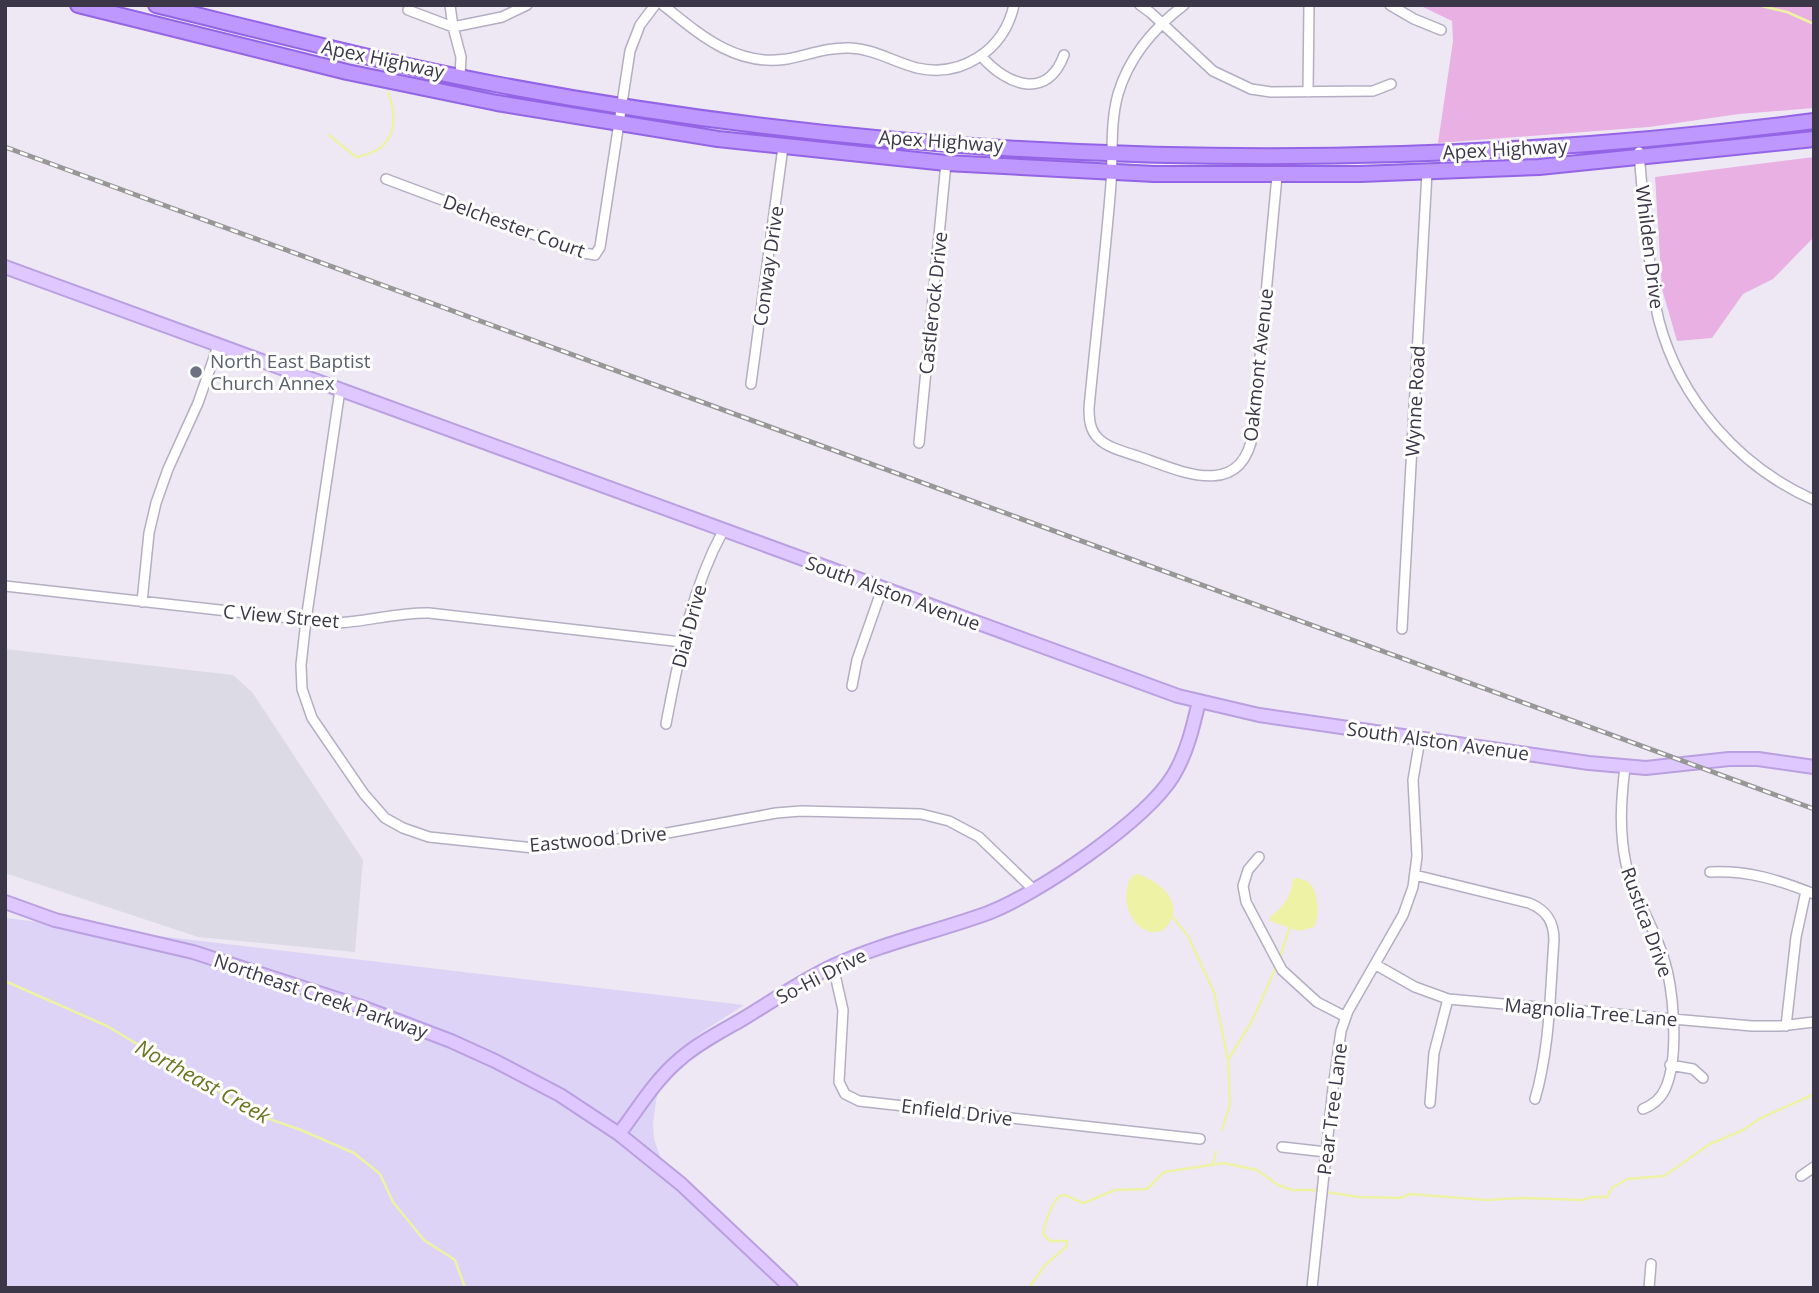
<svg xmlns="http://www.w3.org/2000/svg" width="1819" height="1293" font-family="'Open Sans',sans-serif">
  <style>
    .commercial { fill: #dcd3f6 }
    .industrial { fill: #dcdae4 }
    .green { fill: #e9b0e3 }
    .water { fill: #edf2a4 }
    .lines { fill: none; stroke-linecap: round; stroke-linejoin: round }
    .stream { stroke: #edf2a4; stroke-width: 2.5 }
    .street-casing { stroke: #b4aec3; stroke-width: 12 }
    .secondary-casing { stroke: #ba9fe1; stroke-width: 16 }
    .primary-casing { stroke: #9364e6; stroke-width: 18 }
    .street { stroke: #fff; stroke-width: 9 }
    .secondary { stroke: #dfc8ff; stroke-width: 12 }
    .primary { stroke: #be97ff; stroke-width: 14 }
    .rail-casing { stroke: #979797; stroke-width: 5 }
    .rail { stroke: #fff; stroke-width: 2.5; stroke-dasharray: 8; stroke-linecap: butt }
    .worship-dot { fill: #6b7280; stroke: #fff; stroke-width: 2.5 }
    .labels { text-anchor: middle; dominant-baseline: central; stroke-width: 6; stroke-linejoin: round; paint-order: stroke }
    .street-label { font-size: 19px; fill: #3b3748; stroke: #fff }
    .worship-label { font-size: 19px; fill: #5b616d; stroke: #fff; text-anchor: start }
    .water-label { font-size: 21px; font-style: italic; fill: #6e7522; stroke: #fff }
  </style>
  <rect width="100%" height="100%" fill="#ede8f4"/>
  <path class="commercial" d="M5,918L744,1005L699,1034L672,1061L662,1080L656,1100L653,1124L654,1139L665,1171L672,1181L692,1203L779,1288H5Z"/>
  <path class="industrial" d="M5,649L233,675L252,692L363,860L355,952L198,937L5,873Z"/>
  <path class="green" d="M1419,5H1814V108L1739,114L1649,127L1438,143L1453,41L1452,21Z
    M1814,157V237L1773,279L1743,294L1712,338L1677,341L1662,289L1655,177Z"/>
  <path class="water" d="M1137,874C1149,877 1162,886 1169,896C1173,903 1175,910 1172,917C1160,953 1111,919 1131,877Z
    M1298,878C1301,879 1307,881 1309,883C1319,892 1320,917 1314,927L1299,931L1270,921V917C1284,906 1291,897 1293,879Z"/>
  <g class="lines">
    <path class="stream" d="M1757,5L1787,12L1814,24
      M329,135L356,157C393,151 400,125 388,92
      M1172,916L1188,936L1214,992L1228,1060L1230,1104L1222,1130
      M1280,957L1290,927
      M5,981L107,1026L172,1065L218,1090L249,1112L301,1130L354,1153L380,1174L393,1202L424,1240L455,1260L465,1288
      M1228,1060L1252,1021L1276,967
      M1212,1165L1216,1152
      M1029,1288L1045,1265L1067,1246V1241H1050L1043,1234C1044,1226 1053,1196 1063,1195C1069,1195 1078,1202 1084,1203L1115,1190L1147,1189L1164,1172L1224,1163L1257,1170L1278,1185L1292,1190H1312L1359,1197L1400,1198L1410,1194L1486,1200L1521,1198L1582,1200L1592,1197H1607L1612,1188L1627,1179L1664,1176L1710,1144L1743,1130L1761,1118L1814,1094"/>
    <g class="street-casing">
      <path id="street" d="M663,5C700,35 736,67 787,59C808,55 828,47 850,48C874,49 894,62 917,68C962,78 1004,50 1014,5
        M1140,5L1151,13L1213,71L1251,89L1271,92L1373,91L1391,84
        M1184,5C1155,27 1129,57 1118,94C1110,123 1113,154 1111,184C1105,259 1096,334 1089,408C1089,420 1090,430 1098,438C1108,449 1130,453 1143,458C1184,473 1242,499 1253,433L1277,176
        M1390,5L1414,19L1441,30
        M408,10L453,27L450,5
        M982,57C1007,85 1047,101 1064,55
        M460,77L461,57L453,27L502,17L527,5
        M1308,92L1309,5
        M1639,152C1641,180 1644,208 1647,236C1650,265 1652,293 1659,321C1680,400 1739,467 1814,500
        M386,179L584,253L595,255L600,247L630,51L640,25L655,5
        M751,384L783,147
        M340,390L306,620L301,665L302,689L312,718L364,794L385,818L403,828L429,837L534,848L662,834L776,813L801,811L921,814L949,821L979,837L1034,890
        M919,443L946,163
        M5,586L335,623C367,622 398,612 429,613L682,642
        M142,602L149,533L156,503L168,469L198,403L218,346
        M1402,629L1427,172
        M852,686L857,660L882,589
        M666,724C679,657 690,592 723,531
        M1625,767C1621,800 1619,831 1626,864C1634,898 1654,926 1664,959C1674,991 1679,1056 1666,1087C1662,1097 1653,1105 1643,1109
        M1259,857L1248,870L1243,886L1246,902L1282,970L1317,1002L1346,1017
        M1710,872C1748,870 1779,880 1814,894
        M1415,875L1529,903C1546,910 1554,921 1554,940C1550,992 1550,1048 1535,1099
        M1376,965L1415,987L1448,999L1752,1026H1780L1814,1022
        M833,966L843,1010L839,1082L845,1094L859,1101L1200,1139
        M1786,1026L1796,937L1806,891
        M1670,1065L1693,1069L1703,1078
        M1430,1103L1434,1053L1448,999
        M1282,1147L1326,1152
        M1801,1176L1814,1167
        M1312,1288L1333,1088L1341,1031L1348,1011L1403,915L1413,887L1417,856L1413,780L1420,739
        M1649,1288L1651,1264"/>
    </g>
    <g class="secondary-casing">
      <path id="secondary" d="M5,267L1178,696L1259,715L1589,763L1646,768L1729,759H1758L1814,767
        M5,902L55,920L193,952L359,1006L451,1041L495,1061L560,1095L619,1134L681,1184L791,1288
        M619,1134C638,1109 655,1080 679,1060C697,1044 720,1032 741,1020C771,1002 801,981 833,966C882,943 936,932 988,913C1038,894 1145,821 1173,776C1187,753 1193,727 1199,701"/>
    </g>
    <g class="primary-casing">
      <path id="primary" d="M78,5L347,72L497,103L718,139L946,163L1154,174H1360L1539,167L1814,139
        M156,5C270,33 384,63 500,85C932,167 1378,177 1814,121"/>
    </g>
    <use href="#street" class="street"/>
    <use href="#secondary" class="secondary"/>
    <use href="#primary" class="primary"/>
    <g class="rail-casing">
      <path id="rail" d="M5,147L1814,809"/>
    </g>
    <use href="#rail" class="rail"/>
  </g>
  <circle class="worship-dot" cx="196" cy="372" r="7"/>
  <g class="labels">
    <g class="street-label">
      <text transform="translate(383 59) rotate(12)">Apex Highway</text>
      <text transform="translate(941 141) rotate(4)">Apex Highway</text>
      <text transform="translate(1505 149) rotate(-3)">Apex Highway</text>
      <text transform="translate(514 226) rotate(20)">Delchester Court</text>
      <text transform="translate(1650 247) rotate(83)">Whilden Drive</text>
      <text transform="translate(768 266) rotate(-82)">Conway Drive</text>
      <text transform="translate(933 303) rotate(-84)">Castlerock Drive</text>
      <text transform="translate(1258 365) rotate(-84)">Oakmont Avenue</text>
      <text transform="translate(1415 401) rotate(-87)">Wynne Road</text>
      <text transform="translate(893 593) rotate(20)">South Alston Avenue</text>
      <text transform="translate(281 616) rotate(5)">C View Street</text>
      <text transform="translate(689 626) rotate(-75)">Dial Drive</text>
      <text transform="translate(1438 741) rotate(8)">South Alston Avenue</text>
      <text transform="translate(598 839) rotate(-5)">Eastwood Drive</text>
      <text transform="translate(1647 922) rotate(70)">Rustica Drive</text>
      <text transform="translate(821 976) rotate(-27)">So-Hi Drive</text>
      <text transform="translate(321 996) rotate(19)">Northeast Creek Parkway</text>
      <text transform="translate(1591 1012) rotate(5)">Magnolia Tree Lane</text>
      <text transform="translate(1332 1109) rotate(-83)">Pear Tree Lane</text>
      <text transform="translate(957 1112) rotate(7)">Enfield Drive</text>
    </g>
    <g class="worship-label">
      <text x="210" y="361">North East Baptist<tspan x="210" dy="22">Church Annex</tspan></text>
    </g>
    <g class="water-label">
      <text transform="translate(203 1081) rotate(29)">Northeast Creek</text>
    </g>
  </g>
  <rect width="1819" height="1293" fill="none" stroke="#3b3748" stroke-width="14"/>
</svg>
